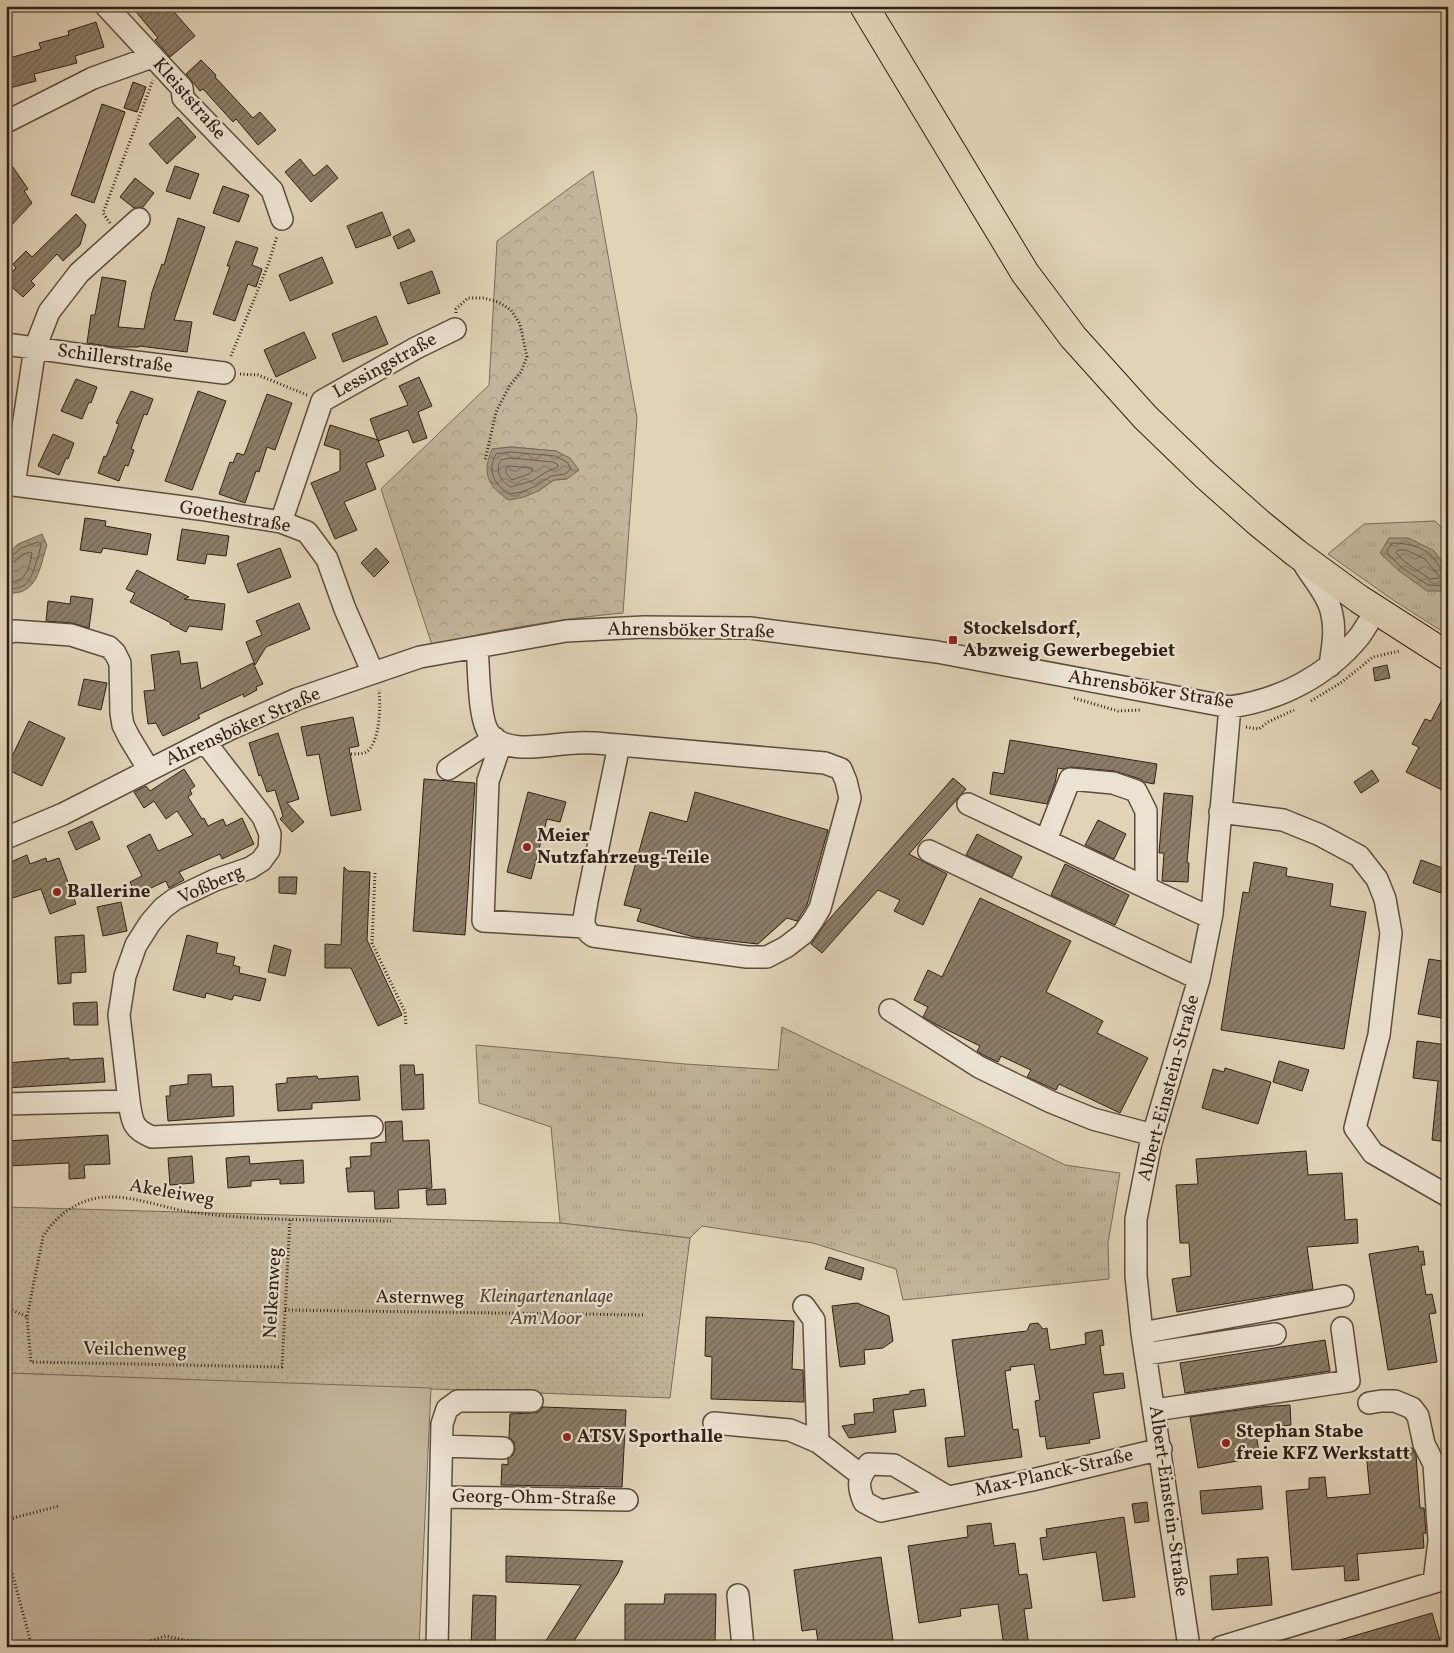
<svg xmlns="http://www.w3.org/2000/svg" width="1454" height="1653" font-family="Vollkorn,serif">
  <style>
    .grass { fill: url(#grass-tufts); stroke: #7a6a58 }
    .forest { fill: url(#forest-crowns); stroke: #7a6a58; fill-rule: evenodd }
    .park { fill: url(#park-dots); stroke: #7a6a58 }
    .pitch { fill: #c3b59c; stroke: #7a6a58 }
    .water { fill: url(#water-waves); stroke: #766755 }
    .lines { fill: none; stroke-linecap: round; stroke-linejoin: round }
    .shore { stroke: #6a5b4a; stroke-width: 1 }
    .building { fill: url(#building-hatch); stroke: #302014 }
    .minor-casing { stroke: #5c4d3d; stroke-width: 24 }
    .major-casing { stroke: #302014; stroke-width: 30 }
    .path { stroke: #302014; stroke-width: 3; stroke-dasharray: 1 2.5; stroke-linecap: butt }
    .minor { stroke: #ece2d1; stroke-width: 21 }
    .major { stroke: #e1d3b8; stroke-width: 28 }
    .poi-dot { fill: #8f2418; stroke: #ece2d1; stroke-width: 2 }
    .labels { text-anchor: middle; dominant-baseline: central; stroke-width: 4.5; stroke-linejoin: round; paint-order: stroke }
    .street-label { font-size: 19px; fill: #302014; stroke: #ece2d1 }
    .poi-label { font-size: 19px; font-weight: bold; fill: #302014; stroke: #ece2d1; text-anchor: start }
    .park-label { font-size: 19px; font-style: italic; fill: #554536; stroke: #ece2d1 }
  </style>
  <defs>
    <pattern id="grass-tufts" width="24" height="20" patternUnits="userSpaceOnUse" patternTransform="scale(1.25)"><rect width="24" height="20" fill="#c3b59c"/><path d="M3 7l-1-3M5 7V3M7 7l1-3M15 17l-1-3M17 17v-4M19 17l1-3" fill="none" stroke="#a89b86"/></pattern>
    <pattern id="forest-crowns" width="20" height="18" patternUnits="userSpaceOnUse" patternTransform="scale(1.25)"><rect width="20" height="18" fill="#c3b59c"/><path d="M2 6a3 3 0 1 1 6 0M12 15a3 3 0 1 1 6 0" fill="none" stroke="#a89b86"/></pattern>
    <pattern id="park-dots" width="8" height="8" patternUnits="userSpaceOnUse" patternTransform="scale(1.25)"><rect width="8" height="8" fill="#c3b59c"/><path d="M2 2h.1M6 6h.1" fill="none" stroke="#a89b86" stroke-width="1.8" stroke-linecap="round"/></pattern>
    <pattern id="water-waves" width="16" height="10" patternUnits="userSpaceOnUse" patternTransform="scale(1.25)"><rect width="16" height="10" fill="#a59680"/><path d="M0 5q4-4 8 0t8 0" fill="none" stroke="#877a68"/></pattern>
    <pattern id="building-hatch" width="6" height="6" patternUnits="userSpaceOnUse" patternTransform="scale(1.25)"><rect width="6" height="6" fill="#8c7d69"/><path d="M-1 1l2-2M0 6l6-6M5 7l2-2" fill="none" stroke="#736655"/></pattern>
  </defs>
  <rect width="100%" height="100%" fill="#e1d3b8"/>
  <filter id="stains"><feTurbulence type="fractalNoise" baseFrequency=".004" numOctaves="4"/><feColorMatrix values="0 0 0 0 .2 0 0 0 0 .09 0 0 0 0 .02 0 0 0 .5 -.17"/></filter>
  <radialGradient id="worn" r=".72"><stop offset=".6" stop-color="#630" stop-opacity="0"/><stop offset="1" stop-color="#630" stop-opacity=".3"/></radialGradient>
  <path class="grass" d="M1435,521L1448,534V569L1433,550L1446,591L1448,583V635L1393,600L1328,554L1364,524Z
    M782,1027L1065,1165L1120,1173L1108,1243L1109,1279L903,1300L896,1269L813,1243L702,1226L690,1238L560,1223L551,1127L479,1103L476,1045L685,1064L778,1070Z"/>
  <path class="forest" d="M593,171L637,418L623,613C558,619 495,630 432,645L381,489L489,385L497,241ZM511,447L556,451L567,479L554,480L538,491L492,449Z"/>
  <path class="park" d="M6,1207L560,1223L690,1238L670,1398L6,1373Z"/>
  <path class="pitch" d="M6,1373L431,1388L419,1647H6Z"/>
  <path class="water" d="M511,447L556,451L570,458L579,470L567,479L554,480L538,491L524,497L509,500C487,486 482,473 492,449Z
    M42,534L47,545C39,569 38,596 6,593V555L18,544Z
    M1389,538H1408L1433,550L1448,569V583L1446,591H1427L1398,570L1380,553Z"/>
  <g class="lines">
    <path class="shore" d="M511,452L555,456L567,462L571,469L565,474L551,476L536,486L522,492L509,494C494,485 487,470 496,454Z
      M511,458L553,462L557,464L558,467L548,471L532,481L511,487C501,482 494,470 501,460Z
      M508,466L532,468L533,470L529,474L512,480L506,473V468Z
      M1398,550H1406L1425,559L1439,576V578L1430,579L1405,562L1396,553Z
      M6,558L11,557L21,548L38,542L41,544C40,551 38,557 36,563C30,582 27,589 6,589
      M6,564C16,564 20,555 29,552L32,553C29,570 26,583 6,582
      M1448,572C1439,571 1437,561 1431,555C1421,546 1405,543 1392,543L1387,551V553L1401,567L1428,585L1448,586"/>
  </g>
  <path class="building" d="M131,6H169L195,36L170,57L155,40L158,38Z
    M96,22L104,47L75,56L77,63L34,74L36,81L6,89V59L41,49L39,43L69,35L68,31Z
    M201,60L216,75L215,77L253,118L260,112L276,130L258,145L236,119L233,122L203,89L200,91L186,74Z
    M133,82L146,87L137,112L124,108Z
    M102,104L125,112L94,203L71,195Z
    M178,117L196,137L167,164L149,144Z
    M6,157L28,189L24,191L32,203L6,231Z
    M300,159L314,176L327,165L338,178L311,202L285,172Z
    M175,166L199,174L190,199L166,191Z
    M135,178L154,193L143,207L134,208L120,197Z
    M223,186L249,195L239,222L213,213Z
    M382,212L391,235L356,248L347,226Z
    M76,214L86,225L80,245L63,261L57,254L31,281L35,285L23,297L6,282V278L16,268L13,264L26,251L32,257Z
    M178,218L205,227L174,320L192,322L187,352L139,346V347H114L87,343L91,315H95L102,277L126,281L118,327L144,329L152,292L162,264L164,265Z
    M409,229L415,241L398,249L393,237Z
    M236,241L258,248L252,265L262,269L256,287L248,284L235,321L213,314L230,266H227Z
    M322,257L333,283L290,301L279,275Z
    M432,271L440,293L408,304L400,283Z
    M376,316L388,344L343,362L332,334Z
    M304,332L316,358L276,377L264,350Z
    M419,377L432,406L418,412L427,438L413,443L408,430L378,441L370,419L408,405L399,386Z
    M76,379L97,387L91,403L89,402L82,419L61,411Z
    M131,391L153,399L147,415L144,414L131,449L134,450L128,466L125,465L119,481L98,473L104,456L106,457L119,424L116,423Z
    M198,391L226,401L192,490L165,481Z
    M267,394L292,403L275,450L267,447L259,472L256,471L245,503L219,494L230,462L233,463L237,453L244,455Z
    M330,425L378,440L384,456L366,463L376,489L344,502L357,530L335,539L311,483L340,471V450L324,445Z
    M53,434L74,443L68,459L66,458L59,475L38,466Z
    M85,518L106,521L105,526L151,534L147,555L103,548L101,553L80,550Z
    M182,529L229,536L226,556L207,554L205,564L177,560Z
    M280,548L291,577L248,593L237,564Z
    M376,548L389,562L374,577L361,563Z
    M137,570L189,597L184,599L225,604L222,630L189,626L186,632L170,624L171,623L130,602L135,593L126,589Z
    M71,596L93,599L89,628L72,623L46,621L48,601L70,604Z
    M299,603L310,629L266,647L255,665L246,642L262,635L256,621Z
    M179,651L181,664L197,662L201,689L253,663L263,684L256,687L257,690L244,697L243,694L198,715L200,718L163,736L156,723L148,724L144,691L155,690L151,655Z
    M1387,665L1390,678L1375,681L1373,668Z
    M84,679L107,683L101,710L78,705Z
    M1448,688V793L1406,772L1419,747L1412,744L1425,719L1431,721Z
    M353,717L359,746L349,748L361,810L331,816L319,754L307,756L301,727Z
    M29,721L65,738L42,786L6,769Z
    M278,733L299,799L287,803L304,822L292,832L280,819L283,816L275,790L267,792L261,775L259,776L249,743Z
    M1010,740L1157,764L1154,784L1144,782L1140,779L1114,771L1071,767L1063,769L1058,768L1055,783L1047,804L990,794L993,772L1004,774Z
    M184,769L195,786L190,790L192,794L188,797L202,819L204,818L208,826L223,819L226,826L242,818L254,844L222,859L220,854L179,872L184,880L169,888L166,881L136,895L130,882L142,876L127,846L150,834L158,851L193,835L177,811L166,819L154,801L144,808L134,792L146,786L150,791Z
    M1372,770L1379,781L1361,793L1354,782Z
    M953,778L966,789L909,854L947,874L923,925L894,911L900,900L878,890L822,953L811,944L825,924Z
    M424,779L475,783L465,935L413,931Z
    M528,792L566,802L560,822L547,819L531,879L507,872Z
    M695,792L828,830L807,905L797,921L787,918L758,944L694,937L637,921L641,909L624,905L650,812L687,822Z
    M1164,793L1193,796L1187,862L1189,863L1188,882L1162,881L1164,853H1159Z
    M1098,820L1126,834L1114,859L1085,845Z
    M92,821L100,839L76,850L68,832Z
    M977,834L1022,857L1012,877L966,855Z
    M27,855L30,864L46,858L47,862L59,858L76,904L50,914L41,889L6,900V864Z
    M1421,860L1448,870L1441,893L1413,883Z
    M1254,862L1287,868L1286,876L1333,884L1330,906L1366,912L1344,1049L1221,1030L1243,892L1249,893Z
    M1065,864L1129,895L1115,925L1051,895Z
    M344,867L348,871L370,872L367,940L402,1015L378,1026L351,968H325V944L341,945Z
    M279,877H297L296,894L279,893Z
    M980,898L1071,941L1046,992L1103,1021L1097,1033L1148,1058L1120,1113L1059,1084L1056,1090L1027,1077L1031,1070L1001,1056L998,1062L985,1056L977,1051L980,1046L937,1025L923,1017L928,1007L914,1000L928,970L942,977Z
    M121,902L127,931L103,936L97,907Z
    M84,935L86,972L71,973V983L58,984L55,937Z
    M187,935L218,943L216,953L235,957L233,965L240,967L239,973L266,979L260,1001L234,995L232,1000L206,993L205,998L173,990Z
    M274,945L291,950L285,976L268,972Z
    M1429,959L1448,962V1019L1418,1014Z
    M97,1002L98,1025H74L73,1003Z
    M1417,1041L1448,1045V1142L1432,1140L1438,1081L1413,1078Z
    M69,1058V1060L103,1058L105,1082L6,1088V1063Z
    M1279,1061L1309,1070L1302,1091L1273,1082Z
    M400,1065H414L415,1075L423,1074L424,1109L402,1110Z
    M1225,1068L1271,1082L1258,1124L1202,1108L1213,1069L1224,1072Z
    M211,1074L212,1087L233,1086L234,1116L168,1121L166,1096H170V1086L188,1084V1075Z
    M317,1076L318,1079L358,1076L360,1100L312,1103V1109L278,1111L276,1084L287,1083V1078Z
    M402,1121L403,1141L429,1140L432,1188L398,1190L399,1208L375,1209L374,1191L348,1192L346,1168H351L350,1157L371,1156V1143L386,1142L385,1122Z
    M108,1135L110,1164L84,1165L85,1178L69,1179V1163L8,1166L6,1141Z
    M1306,1151L1308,1175L1342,1173L1345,1220L1357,1219L1358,1243L1307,1247L1313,1289L1177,1312L1172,1279L1191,1276L1189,1243H1180L1176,1185L1198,1184L1196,1159Z
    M192,1156L194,1183L170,1185L168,1158Z
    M249,1156L250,1164L303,1160L304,1183L280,1184V1179L251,1181V1186L228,1188L226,1158Z
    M445,1189L446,1204L427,1205L426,1190Z
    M1418,1246L1419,1252L1423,1251L1425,1265H1421L1426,1295L1432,1294L1436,1313L1429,1314L1437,1362L1388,1370L1369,1254Z
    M829,1257L864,1268L861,1280L825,1269Z
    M857,1303L889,1316L893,1341L883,1348L864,1350L865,1364L840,1367L832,1306Z
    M706,1317L794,1321L792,1369L803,1370L804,1402L711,1399L712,1357L705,1356Z
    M1038,1323L1043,1329L1047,1328L1050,1350L1086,1344L1085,1333L1102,1330L1104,1345L1100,1346L1104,1375L1123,1373L1125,1388L1093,1393L1100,1438L1089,1440L1090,1443L1047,1449L1045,1436L1040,1437L1035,1401L1040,1400L1034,1364L1010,1367L1011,1370L1005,1371L1013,1430L1018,1429L1022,1457L948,1467L945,1438L965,1436L952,1340L1027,1331L1030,1324Z
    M1325,1340L1330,1371L1185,1393L1180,1363Z
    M924,1389L926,1406L893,1410L896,1432L849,1438L842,1426L855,1424L854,1414L874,1412L873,1399L910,1394V1391Z
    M1290,1405L1291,1425L1255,1429L1260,1457L1198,1468L1190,1417L1260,1407Z
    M543,1407L626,1410L622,1487L501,1485L502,1464L508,1465V1459L513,1455L515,1449L514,1442L509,1437L510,1414L532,1413L539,1412Z
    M1412,1448L1416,1455L1420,1508H1424L1426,1533L1423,1534L1424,1548L1357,1554L1359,1580L1345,1581L1344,1566L1292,1570L1286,1491L1309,1489V1478L1325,1477L1327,1498L1370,1494L1366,1452Z
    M1261,1486L1263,1509L1202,1514L1200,1491Z
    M1147,1502L1149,1521L1135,1523L1132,1504Z
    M1124,1517L1135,1597L1103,1601L1096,1552L1043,1560L1040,1538L1047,1537L1046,1529Z
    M991,1523L994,1546L1015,1543L1019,1575L1027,1574L1032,1608L1024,1609L1029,1647H1004L998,1604L960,1609L961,1616L919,1623L908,1546L968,1537L967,1526Z
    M506,1556L623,1561L618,1573L570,1647H542L581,1585L506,1582Z
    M881,1557L894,1647H819L816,1629L802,1631L794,1570Z
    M1268,1557L1272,1605L1212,1610L1210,1576L1238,1574L1237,1559Z
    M665,1594H716L715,1644H652V1647H625V1604H664Z
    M473,1595L496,1596L495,1647H471Z
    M1432,1613L1442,1647H1327L1326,1644Z"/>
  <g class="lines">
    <g class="minor-casing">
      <path id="minor" d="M106,6L182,88L183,98L272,190L282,219
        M6,122L93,78L152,57
        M6,344L104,358L224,373
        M6,484L199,509L281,522L307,532L327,559L345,609L373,673
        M14,485L35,348L49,312L79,273L139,219
        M281,522L322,401L416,348L455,329
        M1302,561C1312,578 1329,596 1332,615C1336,632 1332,649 1330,666
        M6,633L15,631L71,635L109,647L115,653L120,663L121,713L123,725L129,737L149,770
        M477,647C479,667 478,718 489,733C506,757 553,743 577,743C591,742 605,744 619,745L825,763L841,769L846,781L850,798L820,908L813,920L803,934L786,947L767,957H747L593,936C579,927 585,916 587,901L619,745
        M501,743L488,781L483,921L585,927
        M448,769L495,738
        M968,804L1211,918
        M1220,812L1283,820L1320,835L1359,856L1377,879L1385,899L1391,933L1379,1035L1355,1128L1373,1153L1448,1196
        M6,838L63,814L228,730L297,699L420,657L566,631L644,627L750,628L937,652L1230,707C1280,700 1327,676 1359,637C1365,629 1370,619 1376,611
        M1046,840L1070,779L1113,783L1136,791L1146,811V887
        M929,851L1199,979
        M890,1010L979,1067L1051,1102L1093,1119L1153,1135
        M129,1101C132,1121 132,1129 152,1137L372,1127
        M6,1104L129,1101L119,1015L125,976L136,945L150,923L163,908L175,899L215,880L250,868L261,861L269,850L270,834L263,817L205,742
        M804,1306L814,1320L818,1442
        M1142,1333L1343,1296
        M1146,1354L1275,1334
        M1369,1403L1381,1401H1395L1412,1408L1418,1416L1424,1444L1434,1464L1439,1541L1434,1582
        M1155,1410L1349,1381L1342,1328
        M714,1423L790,1430L818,1442L861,1475
        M442,1446L503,1448
        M441,1497L627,1500
        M948,1497L894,1465L869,1464C858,1479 857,1485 864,1502L881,1511L1032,1480L1161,1449
        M738,1595L743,1647
        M437,1647L442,1424L447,1409L458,1401H532
        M1189,1647L1142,1333L1136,1276V1219L1151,1142L1199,979L1212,914L1230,707
        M1221,1647L1448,1578"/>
    </g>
    <g class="major-casing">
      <path id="major" d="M864,6L1025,273L1073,337L1145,417L1205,475L1259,523L1296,553L1359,599L1448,656"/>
    </g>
    <path class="path" d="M110,223L103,213L153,80
      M456,313V309L468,298H484L498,302L511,310L520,324L527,357L521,372L510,385L496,412L485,461
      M231,356L268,265L277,236
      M240,374L258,375L307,395
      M1074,698L1118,711L1141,710
      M1311,701L1342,682L1373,657L1400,651
      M1246,727L1259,729L1268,722L1294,710
      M351,754C355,754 363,754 366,752C380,744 381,704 379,690
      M375,873L372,943L405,1012L406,1026
      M290,1220L282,1367L31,1362L27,1317L43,1237C56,1214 82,1197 108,1197C138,1196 168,1210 198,1213C262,1221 327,1220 391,1221
      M6,1307L27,1317
      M285,1310L643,1315
      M6,1520L59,1506
      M6,1550L32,1647
      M131,1647L166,1636L185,1640
      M176,1647L186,1640L233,1643L345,1647"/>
    <use href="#minor" class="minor"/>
    <use href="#major" class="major"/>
  </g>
  <g class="poi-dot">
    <rect x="948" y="635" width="10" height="10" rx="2.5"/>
    <circle cx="527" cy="847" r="5"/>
    <circle cx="57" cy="892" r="5"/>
    <circle cx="567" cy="1437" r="5"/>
    <circle cx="1226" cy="1443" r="5"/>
  </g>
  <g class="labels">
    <g class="street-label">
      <text transform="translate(189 99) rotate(49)">Kleiststraße</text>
      <text transform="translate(115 359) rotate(8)">Schillerstraße</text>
      <text transform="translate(385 366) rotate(-29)">Lessingstraße</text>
      <text transform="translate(235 517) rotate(10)">Goethestraße</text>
      <text transform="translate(691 631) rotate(1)">Ahrensböker Straße</text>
      <text transform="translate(1151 690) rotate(9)">Ahrensböker Straße</text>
      <text transform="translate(243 727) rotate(-24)">Ahrensböker Straße</text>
      <text transform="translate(211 885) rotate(-24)">Voßberg</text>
      <text transform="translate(1169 1088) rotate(-75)">Albert-Einstein-Straße</text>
      <text transform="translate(172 1193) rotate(10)">Akeleiweg</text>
      <text transform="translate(273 1293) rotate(-87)">Nelkenweg</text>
      <text transform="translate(420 1298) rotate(1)">Asternweg</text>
      <text transform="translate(135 1350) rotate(1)">Veilchenweg</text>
      <text transform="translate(1054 1473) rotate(-13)">Max-Planck-Straße</text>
      <text transform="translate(534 1498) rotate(1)">Georg-Ohm-Straße</text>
      <text transform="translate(1168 1501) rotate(82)">Albert-Einstein-Straße</text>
    </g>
    <g class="poi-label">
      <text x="963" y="629">Stockelsdorf,<tspan x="963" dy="22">Abzweig Gewerbegebiet</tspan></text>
      <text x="537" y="836">Meier<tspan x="537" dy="22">Nutzfahrzeug-Teile</tspan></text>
      <text x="67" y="892">Ballerine</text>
      <text x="1236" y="1432">Stephan Stabe<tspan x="1236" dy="22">freie KFZ Werkstatt</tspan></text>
      <text x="577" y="1437">ATSV Sporthalle</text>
    </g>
    <g class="park-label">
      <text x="546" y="1297">Kleingartenanlage<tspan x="546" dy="22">Am Moor</tspan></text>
    </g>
  </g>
  <rect width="1454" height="1653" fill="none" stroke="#e1d3b8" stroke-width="25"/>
  <rect x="8" y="8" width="1439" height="1638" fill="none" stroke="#302014" stroke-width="2.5"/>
  <rect x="12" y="12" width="1429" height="1628" fill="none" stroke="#302014"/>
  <rect width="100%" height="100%" filter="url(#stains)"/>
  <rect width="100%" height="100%" fill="url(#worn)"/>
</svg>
